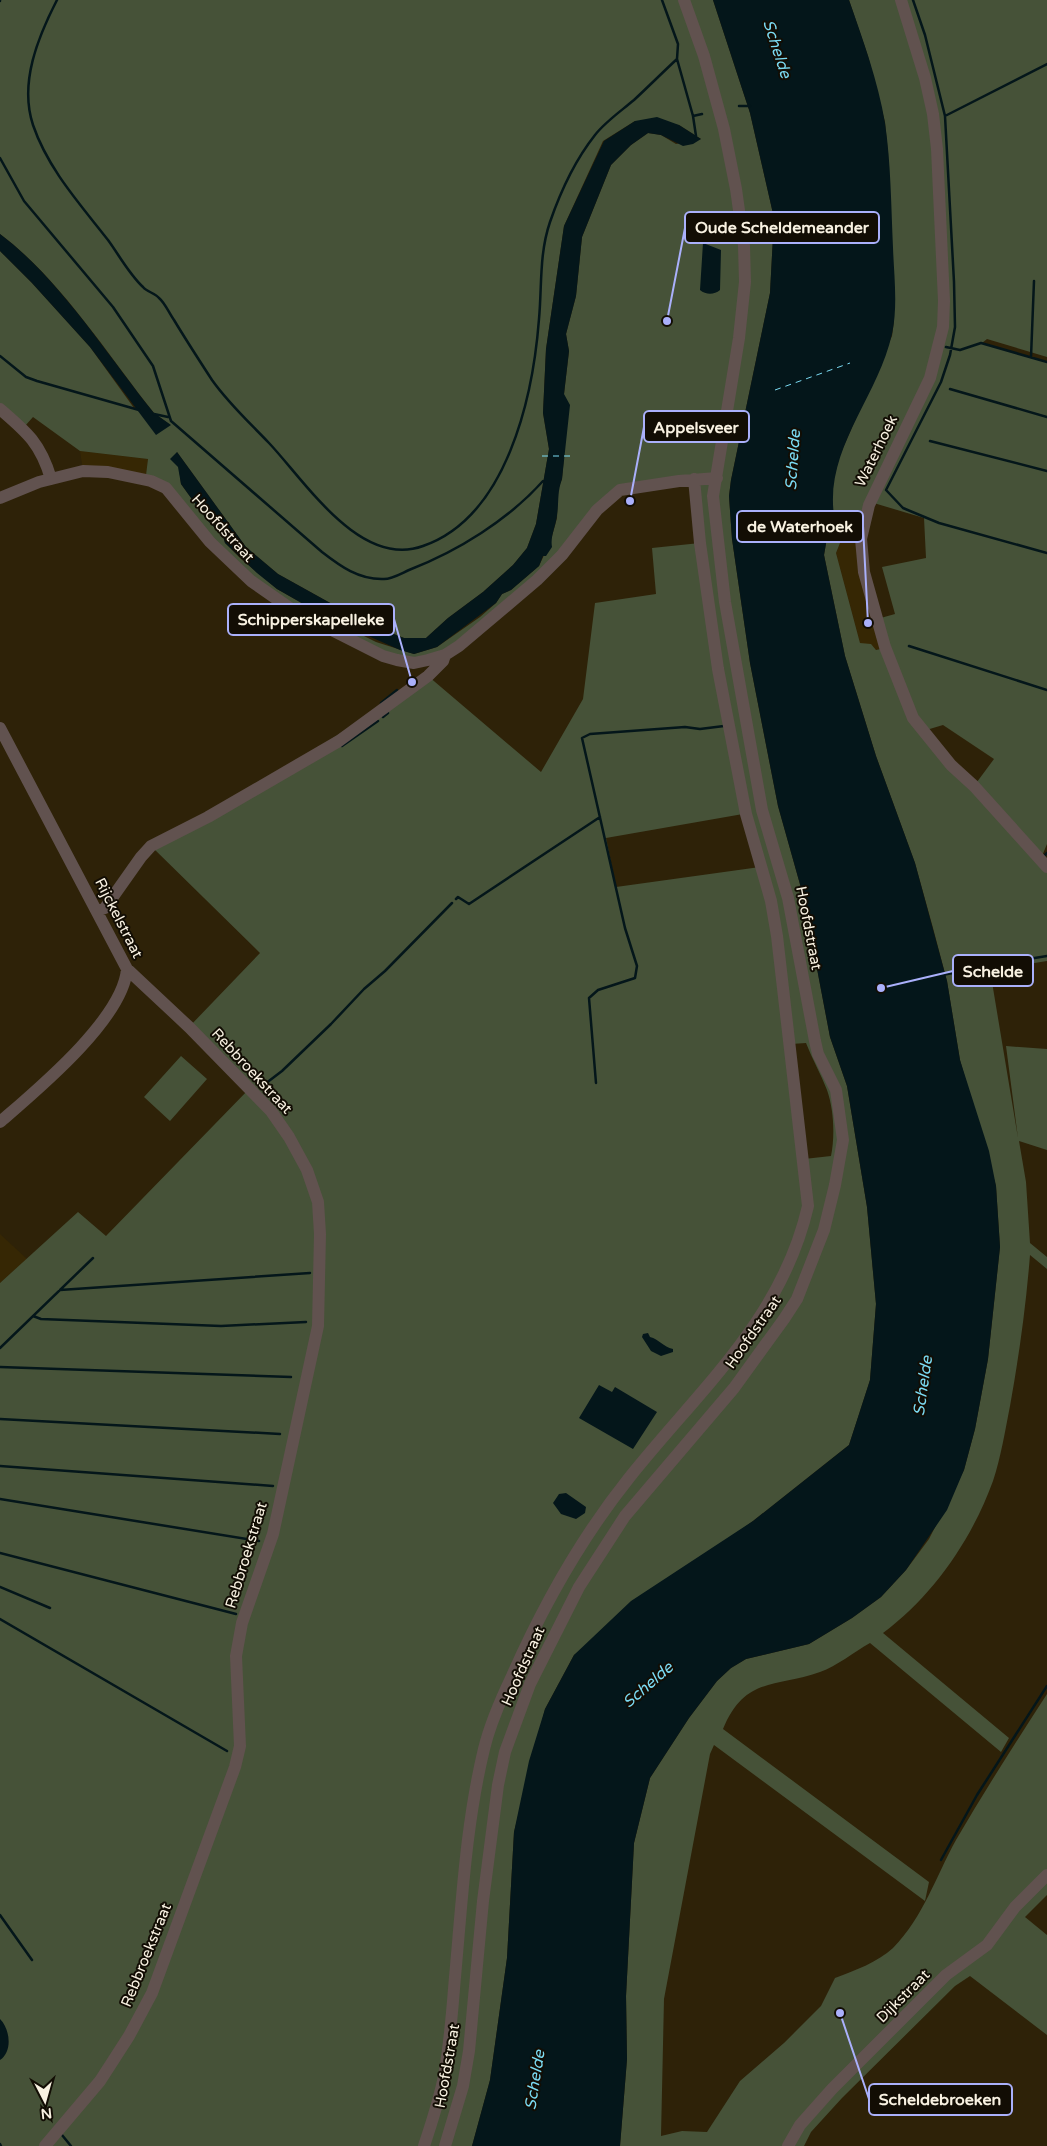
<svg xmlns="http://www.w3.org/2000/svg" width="1047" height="2146" font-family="'Varela Round',sans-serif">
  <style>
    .built { fill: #362704 }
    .green { fill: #465238; fill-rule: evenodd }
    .water { fill: #04161a }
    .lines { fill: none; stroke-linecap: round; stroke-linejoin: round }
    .stream { stroke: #04161a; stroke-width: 2.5 }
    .ferry { stroke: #7bdbf3; stroke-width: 1; stroke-dasharray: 6 5; stroke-linecap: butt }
    .minor { stroke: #61524f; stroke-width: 12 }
    .labels { text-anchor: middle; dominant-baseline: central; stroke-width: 4; stroke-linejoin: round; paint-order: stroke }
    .street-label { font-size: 15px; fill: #f8f1e1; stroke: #120d04 }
    .water-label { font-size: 16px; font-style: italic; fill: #7bdbf3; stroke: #120d04 }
    .leader { fill: none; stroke: #aab0fb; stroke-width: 2 }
    .callout-dot { fill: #aab0fb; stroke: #120d04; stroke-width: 2 }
    .callout { fill: #120d04; stroke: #aab0fb; stroke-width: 2 }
    .callout-label { font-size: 16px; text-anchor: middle; font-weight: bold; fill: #f8f1e1 }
  </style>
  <rect width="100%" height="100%" fill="#2e2208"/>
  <path class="built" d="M80,451L148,459L146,475L83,471Z
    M850,541H858L885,647L876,650L860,643L836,553L840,543Z
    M0,1234L27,1259L0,1283Z"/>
  <path class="green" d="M0,0H713L750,113L774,218L770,293L731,480L729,496L732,539L750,663L778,806L803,895L830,1037L847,1086L867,1207L876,1304L870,1380L849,1445L753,1521L574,1655L545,1709L514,1832L507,1958L490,2080L472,2146H0V1283L78,1212L106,1236L250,1088L189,1027L260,953L151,846L270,779L428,676L541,772L583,699L595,603L656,594L652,548L700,543L694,479L619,490L562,555L459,646L407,662L268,595L146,475L148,459L80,451L33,417L25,426L0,407V251L32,283L90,347L134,408L170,425L154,413C107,354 61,280 0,234ZM635,121L679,125L701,139L676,144L661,135L648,133L631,145L611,165L582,237L576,296L566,334L569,351L564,394V457L562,479L558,490L557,518L551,540L539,566L511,590L502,594L496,603L480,617L437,647L414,654L376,642L328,618L277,589L241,559L225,543L223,536L207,520L181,484L177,452L246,547L278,574L368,624L404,638H426L448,618L483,592L513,565L527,548L536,524L549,449L543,413L546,349L564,226L603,141ZM743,814L760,867L616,887L606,838ZM806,1043C812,1059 821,1074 827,1090C834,1110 835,1136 831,1156L804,1159L791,1044Z
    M849,0H1047V357L987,339L982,343L1047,362V844L1042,856L1047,864V961L990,970L1018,1138L1006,1046L1047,1049V1150L1019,1141L1026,1182L1030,1243L1047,1257V1269L1030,1255C1026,1306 1019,1356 1010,1406C1005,1431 1001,1457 993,1481C972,1539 933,1596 883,1633L1009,1738L1001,1752L870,1643C854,1652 837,1666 820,1672C775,1688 745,1676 723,1729L929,1882L925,1901L714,1745L710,1754L664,1999L661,2136L682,2131L707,2132L740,2081L784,2043L821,2006L835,1978C854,1971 878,1962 893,1948C924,1916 935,1878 956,1840C985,1790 1016,1742 1047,1694V1895L1025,1917L1047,1935V2035L970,1976L955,1986L842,2098L811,2132L804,2146H620L627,2059L626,1996L634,1843L650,1778L689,1718L717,1681L731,1668L746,1659L809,1644L852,1618L881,1597L906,1570L929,1539L964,1470L975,1429L988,1359L1000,1247L996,1186L960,1060L947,981L933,928L915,863L876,756L845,656L824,555L827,538L835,526L832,510V487L839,457L892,336L894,321L888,153L885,122L868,56ZM867,501L924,518L926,558L882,567L895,614L877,619L885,648L876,650L871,644L860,643L836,553L840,543L850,541L851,535L859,532ZM943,725L994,759L974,786L923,731Z
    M181,1056L207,1079L170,1121L144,1097Z"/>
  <path class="water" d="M713,0H849C863,40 878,81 885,123C891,164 891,206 893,248C894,276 898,306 892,334C877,401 819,454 836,526L827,538L824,555L845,656L876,756L915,863L947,981L960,1060L989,1151L996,1186L1000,1247L988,1359L975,1429L964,1470L947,1510L906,1570L881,1597L852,1618L809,1644L746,1659L731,1668L717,1681L689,1718L650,1778L634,1843L626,1996L627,2059L620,2146H472L490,2080L507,1958L514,1832L529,1761L545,1709L574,1655L631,1601L753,1521L849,1445L870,1380L876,1304L867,1207L847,1086L830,1037L803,895L778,806L750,663L732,539L729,496L731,480L770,293L774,218L750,113Z
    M657,117L679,125L701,139L693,144L683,146L661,135L648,133L631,145L611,165L582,237L576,296L566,334L569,351L564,394L570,405L562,479C557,492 559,503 557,515C556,526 550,536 552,547L546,556H543L539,566L511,590L502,594L496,603L437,647L414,654L400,650L328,618L277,589L257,573L225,543L223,536L207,520L181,484L178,467L170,459L177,452L246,547L278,574L368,624L404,638H426L448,618L483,592L513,565L527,548L536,524L549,449L543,413L546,349L564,226L604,141L635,121Z
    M0,234C60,279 107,355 154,413L171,425L156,435L90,347L32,283L0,251Z
    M703,243L721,250L720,290C714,295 706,295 700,290Z
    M648,1333L650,1337C659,1339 663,1347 673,1349V1352L661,1356L651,1351L642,1337L643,1334Z
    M599,1385L612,1392L615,1387L657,1412L633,1449L579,1418Z
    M566,1493L586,1507L585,1513L576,1519L561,1514L553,1503L559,1494Z
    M0,2019C10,2029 13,2051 0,2060Z"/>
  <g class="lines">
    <path class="stream" d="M57,0C38,37 19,83 33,125C48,169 80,204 108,240C119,255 129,274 143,287C147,292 155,293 159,298C165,303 169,313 174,320C186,340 199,360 212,380C229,404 249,422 269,443C305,481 360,569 423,546C507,517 533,397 539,319C542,287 539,254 550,222C560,193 576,159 595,135C605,122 621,111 634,100C648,87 662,73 677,59L693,116
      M662,0L678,44L677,59
      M913,0L925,35L945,116L954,282L955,327L950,355L941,382L886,490L903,508L939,523L1047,553
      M0,1V0
      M739,106H750
      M945,116L1047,64
      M696,136L693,116L702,114
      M0,158L24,201L113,307L153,366L171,421L322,552C340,566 359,580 384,579C392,579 402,573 409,570C458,551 508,520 543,481
      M946,347L960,350L981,343L1047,362
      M0,356L26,377L37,381L139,410
      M1031,357L1034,281
      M950,389L1047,417
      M154,414L168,417
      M930,441L1047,471
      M909,646L1047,690
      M381,703L397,690
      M383,717L388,713
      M342,746L378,721
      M1045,855L1047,853
      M456,899L458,897L469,904L600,817
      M992,965L1047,956
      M942,975L958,972
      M596,1083L589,998L598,990L635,978L637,966L625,928L582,738L590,734L685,727L700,729L724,726
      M261,1087L282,1071L331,1024L364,989L385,971L452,903
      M60,1290L310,1273
      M33,1316L41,1319L221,1326L306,1322
      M0,1348L93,1258
      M0,1367L291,1377
      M0,1419L280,1434
      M0,1466L273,1486
      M0,1499L259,1541
      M0,1553L236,1614
      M0,1587L50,1608
      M0,1619L227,1751
      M941,1860L977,1795L1047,1686
      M0,1915L32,1960
      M62,2135L71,2146
      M0,2144L1,2146"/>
    <path class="ferry" d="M775,390L850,363
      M542,456H570"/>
    <path class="minor" d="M901,0L925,78L933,114L937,149L944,301L943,327L930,378L869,505L861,539L864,572L885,647L913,718L951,765L974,786L1047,867
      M0,409C27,432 41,444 51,479
      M0,498L39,482L83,471L108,472L151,481L166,488L210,542L251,581L294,611L383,656L397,660L414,663L428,660L445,655L459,646L537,580L562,555L597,510L620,490L679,481L717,478
      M0,728L127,969C123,1019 37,1090 0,1122
      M97,911L105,908L141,857L151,846L208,817L339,741L428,676L443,661L445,655
      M45,2146L100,2081L129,2036L152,1993L235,1767L240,1746L236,1656L242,1623L273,1534L318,1326L320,1234L318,1202L307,1170L289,1137L271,1111L189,1027L127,969
      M424,2146C431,2125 438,2103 443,2081C450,2047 452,2012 455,1977C462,1901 466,1823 484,1749C490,1724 501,1699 512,1676C543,1606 581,1538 629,1478C698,1391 782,1320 808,1206L777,936L771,901L746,814L718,669L700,543L694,479
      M445,2146L463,2086L469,2051L483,1901L498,1785L505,1752L530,1684L579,1587L625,1516L734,1388L784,1319L797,1299L824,1230L835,1185L843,1140L836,1090L818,1054L815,1041L788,898L762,810L725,602L713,496L739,338L745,282L744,246L736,189L724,129L704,56L684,0
      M788,2146L800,2125L832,2089L946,1975L987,1945L1015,1907L1047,1875"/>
  </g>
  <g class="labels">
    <g class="street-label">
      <text transform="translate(876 451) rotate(-64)">Waterhoek</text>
      <text transform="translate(223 528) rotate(48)">Hoofdstraat</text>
      <text transform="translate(119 918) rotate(63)">Rijckelstraat</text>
      <text transform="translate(809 928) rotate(79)">Hoofdstraat</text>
      <text transform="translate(252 1071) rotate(47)">Rebbroekstraat</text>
      <text transform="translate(753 1332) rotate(-55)">Hoofdstraat</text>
      <text transform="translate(246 1555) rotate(-73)">Rebbroekstraat</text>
      <text transform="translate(523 1666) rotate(-66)">Hoofdstraat</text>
      <text transform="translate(146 1955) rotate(-68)">Rebbroekstraat</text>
      <text transform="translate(903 1996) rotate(-45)">Dijkstraat</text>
      <text transform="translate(447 2066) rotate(-80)">Hoofdstraat</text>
    </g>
    <g class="water-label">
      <text transform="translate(777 49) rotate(72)">Schelde</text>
      <text transform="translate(793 460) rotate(-86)">Schelde</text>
      <text transform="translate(923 1386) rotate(-82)">Schelde</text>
      <text transform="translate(648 1685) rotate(-41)">Schelde</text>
      <text transform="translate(535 2080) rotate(-81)">Schelde</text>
    </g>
  </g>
  <path class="leader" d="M667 321L685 228M630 501L644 427M868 623L863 526M412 682L394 619M881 988L953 971M840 2013L869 2099"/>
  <g class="callout-dot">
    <circle cx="667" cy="321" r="5"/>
    <circle cx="630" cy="501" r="5"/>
    <circle cx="868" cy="623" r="5"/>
    <circle cx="412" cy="682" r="5"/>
    <circle cx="881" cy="988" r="5"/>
    <circle cx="840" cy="2013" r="5"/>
  </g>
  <g class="callout">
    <rect x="685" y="212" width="194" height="31" rx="5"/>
    <rect x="644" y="411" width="105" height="31" rx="5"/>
    <rect x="737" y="511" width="126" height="31" rx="5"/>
    <rect x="228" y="604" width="166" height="31" rx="5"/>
    <rect x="953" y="955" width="80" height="31" rx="5"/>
    <rect x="869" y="2084" width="143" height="31" rx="5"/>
  </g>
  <g class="callout-label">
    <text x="782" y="233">Oude Scheldemeander</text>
    <text x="696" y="433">Appelsveer</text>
    <text x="800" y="532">de Waterhoek</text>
    <text x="311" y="625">Schipperskapelleke</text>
    <text x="993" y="977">Schelde</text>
    <text x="940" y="2105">Scheldebroeken</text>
  </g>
  <g transform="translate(45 2101) rotate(174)" stroke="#120d04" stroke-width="4" paint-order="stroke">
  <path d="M0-4L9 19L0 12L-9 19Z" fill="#f8f1e1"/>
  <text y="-8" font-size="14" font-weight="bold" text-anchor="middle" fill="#f8f1e1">N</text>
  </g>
</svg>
